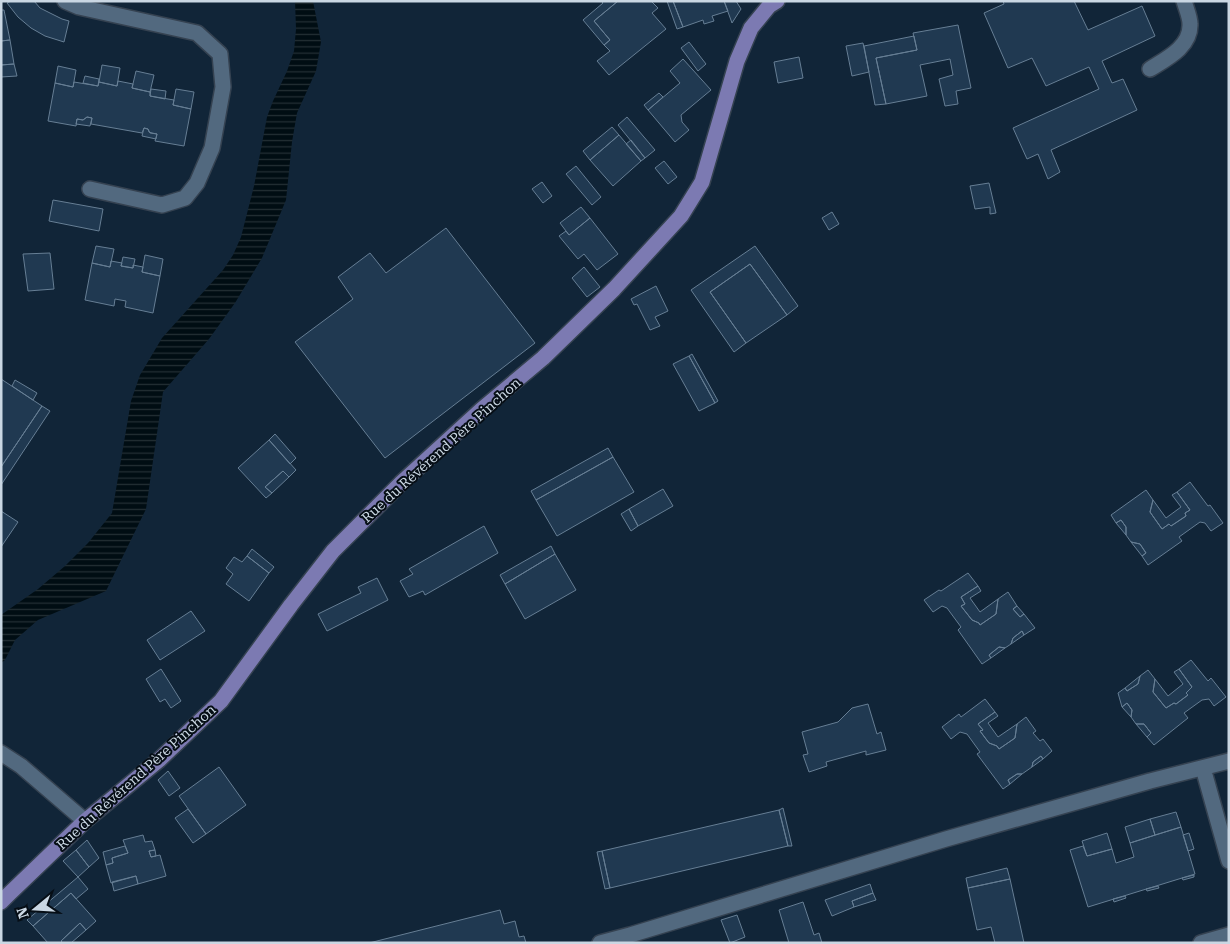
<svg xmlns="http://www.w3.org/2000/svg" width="1230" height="944" font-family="'Roboto Serif',serif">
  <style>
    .water { fill: url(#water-rules) }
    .building { fill: #203951; stroke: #667e94 }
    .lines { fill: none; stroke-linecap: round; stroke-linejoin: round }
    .minor-casing { stroke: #354251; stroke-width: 18 }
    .major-casing { stroke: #354251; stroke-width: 18 }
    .minor { stroke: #52697f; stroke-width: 15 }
    .major { stroke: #7c7ab2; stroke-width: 15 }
    .labels { text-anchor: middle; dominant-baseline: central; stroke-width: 4; stroke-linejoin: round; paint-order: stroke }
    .street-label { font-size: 14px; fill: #cad7e3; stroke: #060e16 }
  </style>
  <defs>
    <pattern id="water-rules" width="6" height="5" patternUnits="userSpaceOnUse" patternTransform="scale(1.25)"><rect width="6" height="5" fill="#000d13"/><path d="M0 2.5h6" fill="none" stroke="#243035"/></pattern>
  </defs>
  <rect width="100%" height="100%" fill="#112538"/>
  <path class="water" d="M295,1H313L321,42L316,71L297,113L292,142L286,200L262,258L235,303L209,339L163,392L146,509L106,591L38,620L15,640L5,660L1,663V615L38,589L65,566L88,543L112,513L131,401L140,375L162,338L223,270L233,255L241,237L254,186L267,117L273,101L287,71L294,51L296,29Z"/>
  <path class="building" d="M11,1H34L40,8L62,19L69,21L64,42L45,36L31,28L18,17L7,3Z
    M601,1H618L594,21L610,40L604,45L583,20L603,3Z
    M618,1H651L658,8L652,13L666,29L609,75L597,61L610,51L604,45L610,40L594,21Z
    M667,1H673L683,27L677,29Z
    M673,1H724L728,11L712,16L714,21L704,24L703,20L683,27Z
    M724,1H736L741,9L732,23Z
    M1003,1H1074L1088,30L1142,6L1155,36L1102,61L1112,83L1123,79L1137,110L1051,150L1060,172L1048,179L1038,154L1027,159L1013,128L1099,89L1089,67L1046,86L1032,58L1008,68L984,13L1004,4Z
    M1,10H4L10,40L1,41Z
    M958,25L971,88L956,91L958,104L945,106L939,79L953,75L950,59L920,65L927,96L886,104L876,58L917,50L913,33Z
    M914,36L917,50L876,58L886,104L875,105L864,46Z
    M10,40L14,64L1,65V41Z
    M689,42L706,64L698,71L681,48Z
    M863,43L869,72L852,76L846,46Z
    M799,57L803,78L778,83L774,62Z
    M683,59L711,90L681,115L682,122L689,130L675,142L648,110L680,83L670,71Z
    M14,64L17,76L1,77V65Z
    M102,65L120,68L117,86L99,82Z
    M58,66L76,70L73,87L55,83Z
    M136,71L154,75L150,92L132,88Z
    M85,76L99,79L98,86L83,83Z
    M118,81L133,84L132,88L150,92V96L174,100L173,105L191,109L184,146L155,141L157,134L150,133L148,129L144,128L142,133L91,124L92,118L87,117L83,120L77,119L76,126L48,121L55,83L73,87L74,82L98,86L99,82L117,86Z
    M151,89L166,91L165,99L150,96Z
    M176,89L194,92L191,109L173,105Z
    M659,93L663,97L648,110L644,105Z
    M87,117L92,118L90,126L76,124L77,119L83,120Z
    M627,117L655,150L645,158L618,125Z
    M612,127L619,135L590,160L583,151Z
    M144,128L148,129L149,132L152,133L157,134L156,139L142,136Z
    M619,135L641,161L613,186L590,160Z
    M631,140L645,158L641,161L626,144Z
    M664,161L677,177L668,184L655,168Z
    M576,166L601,197L592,205L566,174Z
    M542,182L552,196L543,203L532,189Z
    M989,183L996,213L990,214V207L975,209L970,186Z
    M53,200L103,209L99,231L49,221Z
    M581,207L590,218L569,235L560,223Z
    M832,212L839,224L829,230L822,218Z
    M590,218L618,254L597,270L584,254L578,259L559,236L566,231L569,235Z
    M446,228L535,343L385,458L295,342L353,299L338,277L370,253L386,273Z
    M96,246L114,249L110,267L92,263Z
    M755,246L798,306L787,315L750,264L710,292L746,343L734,352L691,290Z
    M50,253L54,289L28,291L23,254Z
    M145,255L163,259L160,276L142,272Z
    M123,257L135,259L133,268L121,266Z
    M111,261L122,263L121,266L133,268V265L143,267L142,272L160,276L153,313L125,307L126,301L115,299L114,306L85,300L92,263L110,267Z
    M750,264L787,315L746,343L710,292Z
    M584,267L600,287L587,297L572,278Z
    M656,286L668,311L655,317L660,326L650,330L637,304L634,305L631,299Z
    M692,354L718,401L715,403L689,356Z
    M689,356L715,403L699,411L673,364Z
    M1,379L42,406L1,467Z
    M15,380L37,393L33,400L12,386Z
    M42,406L50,411L1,485V467Z
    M275,434L296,458L290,464L269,440Z
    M269,440L296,470L289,477L283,471L265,487L272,493L266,498L238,468Z
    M608,448L613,457L536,500L531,491Z
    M613,457L634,492L557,536L536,500Z
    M283,471L289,477L272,493L265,487Z
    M1190,482L1208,506L1210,505L1223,523L1211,531L1205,523L1200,522L1179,537L1182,541L1148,565L1142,556L1146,553L1140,544L1131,542L1126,535V527L1121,520L1116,523L1111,515L1146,490L1153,500L1150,512L1162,529L1169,524L1171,526L1186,516L1185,513L1190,510L1177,492Z
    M663,489L673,506L638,526L629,509Z
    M1177,492L1190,510L1185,513L1186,516L1171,526L1169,524L1162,529L1150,512L1153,500L1166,518L1181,507L1172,495Z
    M629,509L638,526L631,531L621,514Z
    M1,511L18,522L1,547Z
    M1121,520L1126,527V535L1116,523Z
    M484,526L498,553L425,595L423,591L409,597L400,581L413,574L409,569Z
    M1131,542L1140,544L1146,553L1142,556Z
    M551,546L555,554L505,584L500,575Z
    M252,549L274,567L269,573L247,556Z
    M555,554L576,590L525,619L505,584Z
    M247,556L269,573L249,601L226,584L233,574L226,568L234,557L242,562Z
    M968,573L978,586L961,597L965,604L961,606L972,620L979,623L980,625L996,614L998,599L1008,592L1017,606L1013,609L1020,617L1024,614L1035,628L1024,635L1022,631L1013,638L1011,644L1005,648L999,647L989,655L991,658L982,664L958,630L961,627L947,608L942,606L933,612L924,600L939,590L941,591Z
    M377,578L388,600L327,631L318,614L361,593L358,587Z
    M978,586L981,591L970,598L980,612L998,599L996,614L980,625L979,623L972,620L961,606L965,604L961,597Z
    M1017,606L1024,614L1020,617L1013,609Z
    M191,611L205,631L160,660L147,640Z
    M1022,631L1024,635L1011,644L1013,638Z
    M999,647L1005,648L991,658L989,655Z
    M1191,660L1208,681L1211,678L1226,697L1214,706L1209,699L1202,700L1184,713L1188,718L1154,745L1147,737L1151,733L1144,724H1136L1131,717L1132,710L1127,703L1122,707L1118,693L1125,688L1127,691L1138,684L1140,676L1148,670L1155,679L1153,692L1166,708L1174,703L1176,704L1188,695L1186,693L1192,687L1179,669Z
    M161,669L181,701L171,708L165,699L160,702L146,679Z
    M1179,669L1192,687L1186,693L1188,695L1176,704L1174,703L1166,708L1153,692L1155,679L1168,696L1183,684L1174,672Z
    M1140,676L1138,684L1127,691L1125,688Z
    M985,699L995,712L978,724L983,730L980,731L989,743L997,746L999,749L1015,738L1017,724L1026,717L1036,731L1033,733L1040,741L1043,739L1052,751L1043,759L1041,756L1033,762L1032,767L1022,774H1017L1008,780L1010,784L1003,789L977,754L980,752L967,734L960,732L951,739L942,727L959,714L961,717Z
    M1127,703L1132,710L1131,717L1122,707Z
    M868,704L877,734L881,732L886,750L866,755V751L826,762L827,766L809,772L803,755L808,754L802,732L838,722L852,708Z
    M995,712L998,716L988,723L998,737L1017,724L1015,738L999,749L997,746L989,743L980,731L983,730L978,724Z
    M1136,724H1144L1151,733L1147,737Z
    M1041,756L1043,759L1032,767L1033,762Z
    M219,767L246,805L206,834L179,796Z
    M168,771L180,788L169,796L158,780Z
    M1017,774H1022L1010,784L1008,780Z
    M783,808L792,846H788L779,810Z
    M188,809L206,834L193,843L175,818Z
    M779,810L788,846L610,888L602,851Z
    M1176,812L1181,827L1155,835L1150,819Z
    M1150,819L1155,835L1130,843L1125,827Z
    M1181,827L1195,874L1088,907L1070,850L1083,846L1087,856L1112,849L1116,863L1134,857L1130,843Z
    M1107,833L1112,849L1087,856L1082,841Z
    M1189,833L1194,849L1188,851L1183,835Z
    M143,835L145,842L152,841L155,850L149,851L151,857L160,855L166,876L138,884L136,876L111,883L106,865L113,863L112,858L128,853L123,840Z
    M87,840L99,858L89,867L76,850Z
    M125,846L128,853L112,858L113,863L106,865L103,852Z
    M76,850L89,867L78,877L63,861Z
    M155,850L156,856L151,857L149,851Z
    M602,851L610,888L605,889L597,852Z
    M1007,868L1010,879L968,888L966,878Z
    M1194,875V877L1183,880L1182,878Z
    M136,876L138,884L114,891L112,882Z
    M78,877L88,889L76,899L71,893L33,926L27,920Z
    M1010,879L1024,943H995L991,927L977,930L968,888Z
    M870,884L873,893L852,901L854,907L832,916L825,900Z
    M1158,886L1159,888L1147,891L1146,889Z
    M71,893L96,921L86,930L80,923L61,941L63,943H48L33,926Z
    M873,893L876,900L854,907L852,901Z
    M1125,896L1126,898L1114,902L1113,899Z
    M803,902L814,935L819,933L822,943H789L779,910Z
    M500,910L504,924L515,921L519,937L524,936L526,943H369Z
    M737,915L745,937L730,943L721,920Z
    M80,923L86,930L71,943H63L61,941Z"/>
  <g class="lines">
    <g class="minor-casing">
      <path id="minor" d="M65,1L79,7L197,33L220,54L223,87L212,148L197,183L185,198L162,205L90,189
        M1150,69C1166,59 1191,47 1190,24C1190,17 1186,8 1184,1
        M1,753L21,766L85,821
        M1203,768L1229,861
        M600,943L630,935L946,839L1150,781L1229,761
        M1201,943L1229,935"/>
    </g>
    <g class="major-casing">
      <path id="major" d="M1,902L9,894L85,821L159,760L221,701L291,605L333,551L401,483L481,410L543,358L614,289L681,216L702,182L737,61L751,28L769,6L777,1"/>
    </g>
    <use href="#minor" class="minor"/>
    <use href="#major" class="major"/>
  </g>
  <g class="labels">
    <g class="street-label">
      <text transform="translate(441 450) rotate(-42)">Rue du Révérend Père Pinchon</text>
      <text transform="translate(136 777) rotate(-42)">Rue du Révérend Père Pinchon</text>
    </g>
  </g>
  <rect width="1230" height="944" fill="none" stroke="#cad7e3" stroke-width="5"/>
  <g transform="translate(35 909) rotate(252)" stroke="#060e16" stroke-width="4" paint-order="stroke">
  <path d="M0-4L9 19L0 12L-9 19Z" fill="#cad7e3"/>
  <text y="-8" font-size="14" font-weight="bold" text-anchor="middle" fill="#cad7e3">N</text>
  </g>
</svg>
